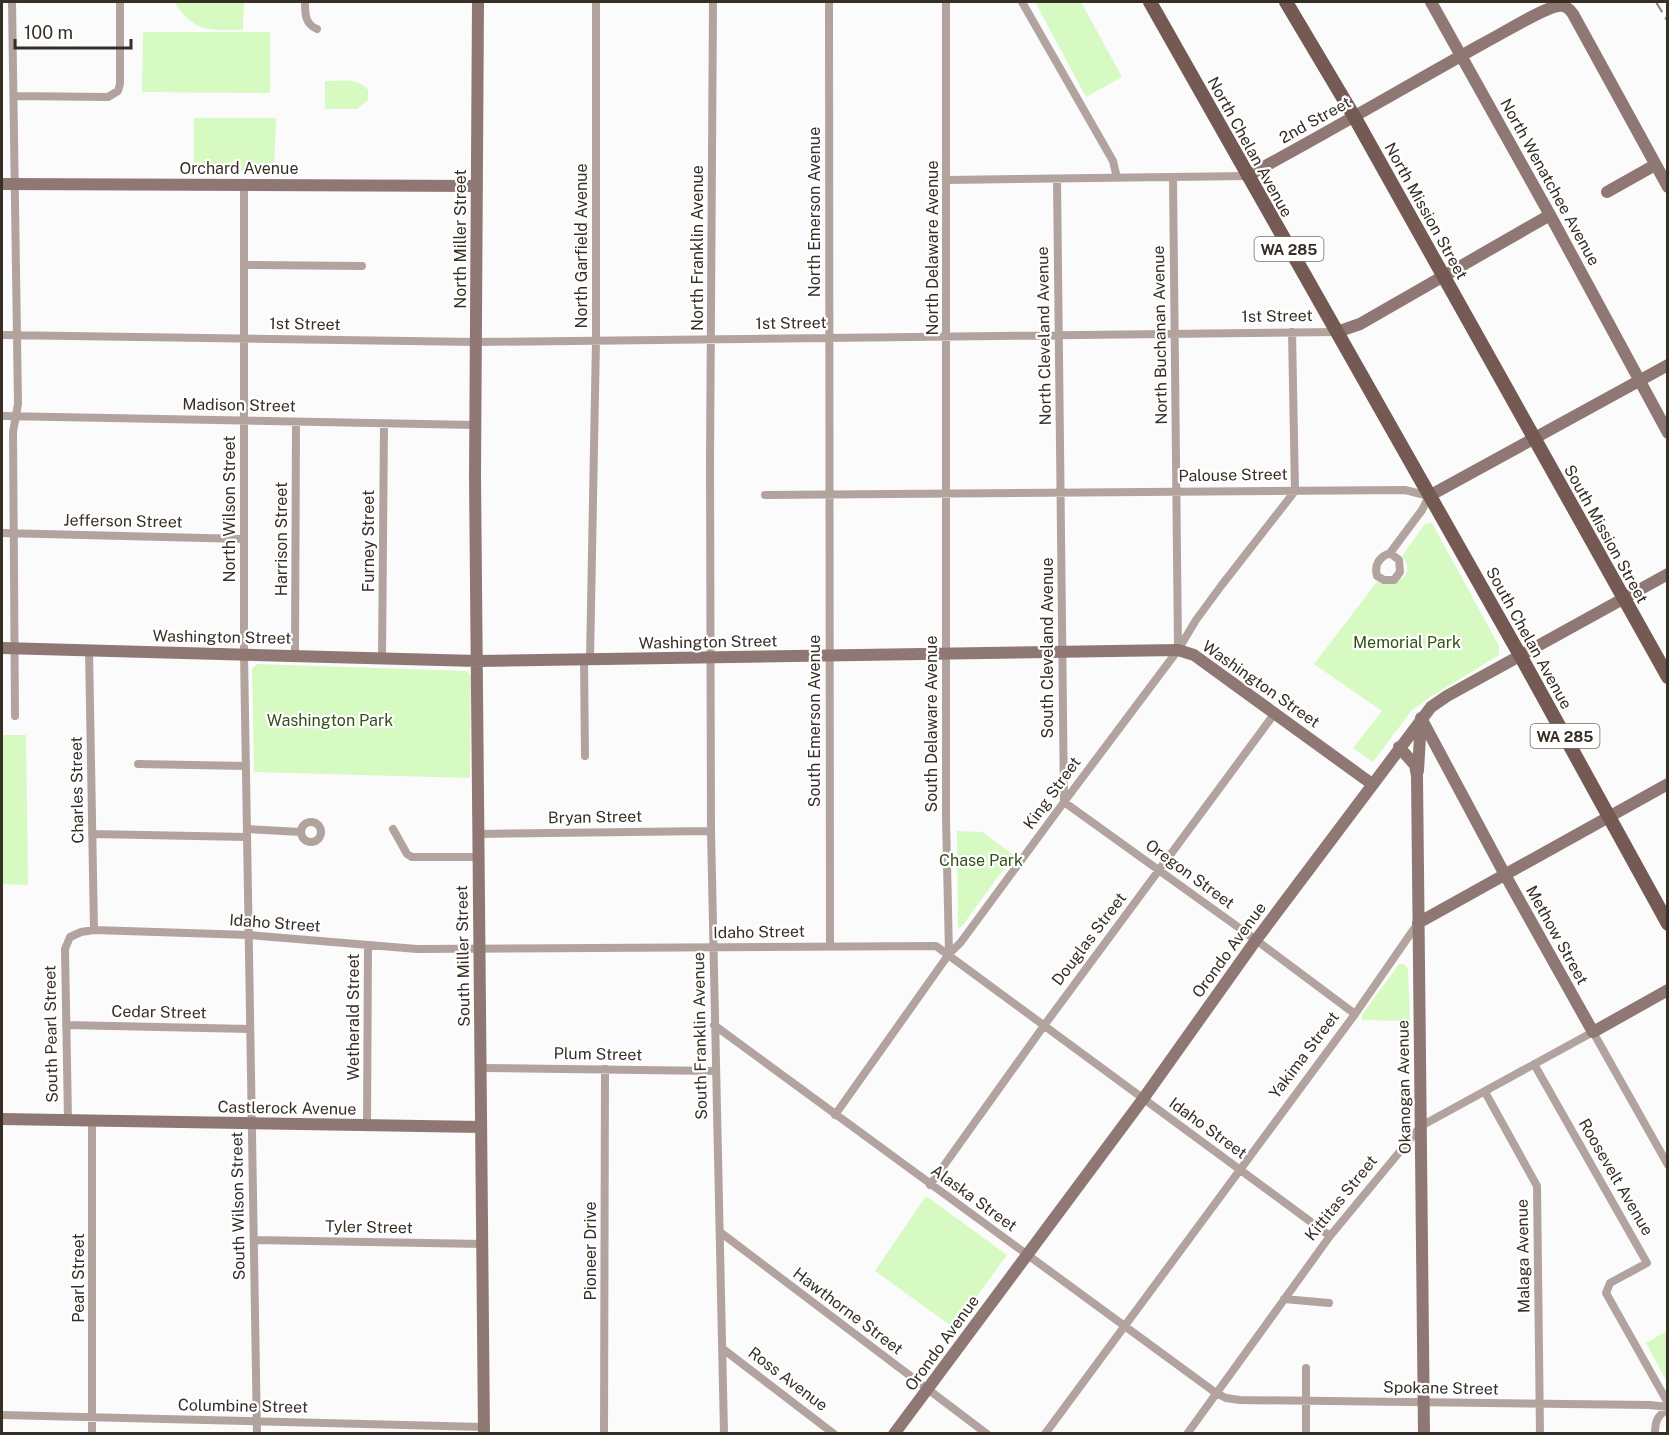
<svg xmlns="http://www.w3.org/2000/svg" width="1669" height="1435" font-family="'Public Sans',sans-serif">
  <style>
    .green { fill: #d7f9c2 }
    .lines { fill: none; stroke-linecap: round; stroke-linejoin: round }
    .street { stroke: #b3a39f; stroke-width: 8 }
    .secondary { stroke: #8f7873; stroke-width: 12 }
    .primary { stroke: #755a54; stroke-width: 14 }
    .rail { stroke: #85807a; stroke-width: 2; stroke-dasharray: 12 6; stroke-linecap: butt }
    .labels { text-anchor: middle; dominant-baseline: central; stroke-width: 4.5; stroke-linejoin: round; paint-order: stroke }
    .shield { fill: #fff; stroke: #736d66; stroke-width: 1.5 }
    .shield-label { font-size: 15px; font-weight: bold; fill: #372e24 }
    .street-label { font-size: 16px; fill: #372e24; stroke: #fff }
    .park-label { font-size: 16px; fill: #305213; stroke: #fff }
  </style>
  <rect width="100%" height="100%" fill="#fbfbfb"/>
  <path class="green" d="M174,2H244L243,30C208,30 195,33 174,2Z
    M1035,2H1081L1122,77L1086,97Z
    M143,32H270V93L142,92Z
    M325,81C340,81 358,77 368,90V100L357,109H325Z
    M194,118H276L274,171H194Z
    M1432,523L1499,646V655L1427,699L1411,711L1373,762L1353,748L1382,711L1314,664L1377,582C1395,586 1418,576 1402,556L1425,524Z
    M257,664L467,671L471,676L470,778L254,772L252,669Z
    M2,735H26L28,885L2,884Z
    M957,831L982,832L1014,855L962,926L958,928Z
    M1399,964H1404L1408,969L1410,1021L1362,1020V1015Z
    M926,1196L1007,1255L954,1328L875,1271Z
    M1667,1331V1382L1646,1343Z"/>
  <g class="lines">
    <path class="street" d="M12,2L18,404L13,432L15,716
      M305,2C305,14 305,24 317,29
      M713,2L710,461L711,831L724,1434
      M829,2L830,946
      M946,2V818L949,954
      M1022,2L1113,161L1117,178
      M14,96L108,97L118,91L120,84V2
      M1173,178L1178,648
      M1057,179L1064,802L1256,940L1355,1014
      M947,180L1247,176
      M244,184V654L257,1434
      M244,265L362,266
      M1292,332L1295,491
      M2,335L476,342L1337,332
      M2,416L475,425
      M765,495L1405,490L1429,496L1422,510L1390,553C1379,557 1374,565 1377,576L1384,580H1394L1400,572L1399,560L1390,553
      M2,533L244,539
      M89,650L94,930
      M295,656L296,422
      M382,659L384,424
      M584,660L585,756
      M590,660L596,341V2
      M138,764L246,766
      M301 832a10 10 0 1 1 20 0a10 10 0 1 1-20 0Z
      M247,829L301,832
      M393,829L407,854L412,857H479
      M92,834L247,837
      M478,834L711,831
      M66,1025L250,1029
      M714,1025L1216,1393L1226,1398L1240,1400L1650,1405L1668,1407
      M1534,1064L1647,1263L1610,1283L1606,1293L1668,1403
      M481,1068L715,1071
      M1485,1092L1537,1186L1540,1434
      M835,1115L949,954L961,942L1064,802L1178,650L1196,620L1221,586L1295,491
      M68,1121L65,949L70,937L81,932L94,930L249,935L417,949L936,946L1330,1236
      M92,1122V1434
      M367,1125L368,945
      M930,1185L1043,1027L1275,713
      M720,1232L987,1434
      M254,1240L482,1244
      M1284,1299L1329,1303
      M723,1349L834,1434
      M1306,1368V1434
      M2,1415L484,1427
      M604,1434L605,1069
      M1045,1434L1355,1014L1418,923
      M1187,1434L1330,1236L1421,1126L1593,1032L1668,1165
      M1655,1434C1655,1421 1657,1416 1668,1409"/>
    <path class="secondary" d="M478,2L475,477L484,1434
      M1431,2L1550,215L1668,433
      M1247,176C1327,133 1405,87 1484,43C1500,35 1543,8 1558,6C1565,5 1569,8 1573,14L1668,187
      M2,184L477,186
      M1607,192L1655,165
      M1337,332L1360,324L1550,215
      M1429,496L1668,365
      M2,648L477,661L1178,650L1194,655L1372,784
      M1421,718L1504,873L1593,1032L1668,990
      M1399,747L1415,765L1417,776L1424,1434
      M1418,771L1421,719
      M1418,923L1668,784
      M2,1119L481,1127
      M894,1434L1143,1099L1256,940L1431,707L1447,696L1668,574"/>
    <path class="primary" d="M1150,2L1520,655L1668,924
      M1286,2L1355,118L1668,677"/>
    <path class="rail" d="M1656,2L1668,22"/>
  </g>
  <g class="labels">
    <g class="shield">
      <rect x="1254.5" y="237" width="69" height="24" rx="4.5"/>
      <rect x="1530.5" y="724" width="69" height="24" rx="4.5"/>
    </g>
    <g class="shield-label">
      <text x="1289" y="249">WA 285</text>
      <text x="1565" y="736">WA 285</text>
    </g>
    <g class="street-label">
      <text transform="translate(1315 120) rotate(-29)">2nd Street</text>
      <text transform="translate(1250 147) rotate(61)">North Chelan Avenue</text>
      <text x="239" y="168">Orchard Avenue</text>
      <text transform="translate(1550 182) rotate(61)">North Wenatchee Avenue</text>
      <text transform="translate(1426 211) rotate(61)">North Mission Street</text>
      <text transform="translate(814 212) rotate(-90)">North Emerson Avenue</text>
      <text transform="translate(460 239) rotate(-90)">North Miller Street</text>
      <text transform="translate(581 246) rotate(-90)">North Garfield Avenue</text>
      <text transform="translate(697 248) rotate(-90)">North Franklin Avenue</text>
      <text transform="translate(932 248) rotate(-90)">North Delaware Avenue</text>
      <text transform="translate(1277 316) rotate(-1)">1st Street</text>
      <text transform="translate(791 323) rotate(-1)">1st Street</text>
      <text transform="translate(305 324) rotate(1)">1st Street</text>
      <text transform="translate(1160 335) rotate(-91)">North Buchanan Avenue</text>
      <text transform="translate(1044 336) rotate(-91)">North Cleveland Avenue</text>
      <text transform="translate(239 405) rotate(1)">Madison Street</text>
      <text transform="translate(1233 475) rotate(-1)">Palouse Street</text>
      <text transform="translate(229 509) rotate(-90)">North Wilson Street</text>
      <text transform="translate(123 521) rotate(1)">Jefferson Street</text>
      <text transform="translate(1606 534) rotate(61)">South Mission Street</text>
      <text transform="translate(281 539) rotate(-90)">Harrison Street</text>
      <text transform="translate(368 541) rotate(-90)">Furney Street</text>
      <text transform="translate(222 637) rotate(1)">Washington Street</text>
      <text transform="translate(1529 638) rotate(61)">South Chelan Avenue</text>
      <text transform="translate(708 642) rotate(-1)">Washington Street</text>
      <text transform="translate(1047 648) rotate(-90)">South Cleveland Avenue</text>
      <text transform="translate(1261 684) rotate(35)">Washington Street</text>
      <text transform="translate(814 721) rotate(-90)">South Emerson Avenue</text>
      <text transform="translate(931 724) rotate(-90)">South Delaware Avenue</text>
      <text transform="translate(77 790) rotate(-91)">Charles Street</text>
      <text transform="translate(1052 793) rotate(-54)">King Street</text>
      <text transform="translate(595 817) rotate(-1)">Bryan Street</text>
      <text transform="translate(1190 874) rotate(36)">Oregon Street</text>
      <text transform="translate(275 923) rotate(4)">Idaho Street</text>
      <text transform="translate(759 932) rotate(-1)">Idaho Street</text>
      <text transform="translate(1557 935) rotate(61)">Methow Street</text>
      <text transform="translate(1089 939) rotate(-53)">Douglas Street</text>
      <text transform="translate(1229 950) rotate(-54)">Orondo Avenue</text>
      <text transform="translate(463 956) rotate(-91)">South Miller Street</text>
      <text transform="translate(159 1012) rotate(1)">Cedar Street</text>
      <text transform="translate(353 1017) rotate(-90)">Wetherald Street</text>
      <text transform="translate(51 1034) rotate(-91)">South Pearl Street</text>
      <text transform="translate(700 1036) rotate(-91)">South Franklin Avenue</text>
      <text transform="translate(598 1054) rotate(1)">Plum Street</text>
      <text transform="translate(1304 1055) rotate(-53)">Yakima Street</text>
      <text transform="translate(1404 1087) rotate(-91)">Okanogan Avenue</text>
      <text transform="translate(287 1108) rotate(1)">Castlerock Avenue</text>
      <text transform="translate(1208 1128) rotate(36)">Idaho Street</text>
      <text transform="translate(1616 1177) rotate(60)">Roosevelt Avenue</text>
      <text transform="translate(974 1198) rotate(36)">Alaska Street</text>
      <text transform="translate(1341 1198) rotate(-51)">Kittitas Street</text>
      <text transform="translate(238 1206) rotate(-91)">South Wilson Street</text>
      <text transform="translate(369 1227) rotate(1)">Tyler Street</text>
      <text transform="translate(590 1251) rotate(-90)">Pioneer Drive</text>
      <text transform="translate(1523 1256) rotate(-91)">Malaga Avenue</text>
      <text transform="translate(78 1278) rotate(-90)">Pearl Street</text>
      <text transform="translate(848 1311) rotate(37)">Hawthorne Street</text>
      <text transform="translate(942 1343) rotate(-54)">Orondo Avenue</text>
      <text transform="translate(788 1379) rotate(37)">Ross Avenue</text>
      <text transform="translate(1441 1388) rotate(1)">Spokane Street</text>
      <text transform="translate(243 1406) rotate(1)">Columbine Street</text>
    </g>
    <g class="park-label">
      <text x="1407" y="642">Memorial Park</text>
      <text x="330" y="720">Washington Park</text>
      <text x="981" y="860">Chase Park</text>
    </g>
  </g>
  <rect width="1669" height="1435" fill="none" stroke="#372e24" stroke-width="6"/>
  <path d="M15 39v9h116v-9" fill="none" stroke="#372e24" stroke-width="3"/>
  <text x="24" y="39" font-size="18" fill="#372e24" stroke="#ffffff" stroke-width="4.5" paint-order="stroke">100 m</text>
</svg>
